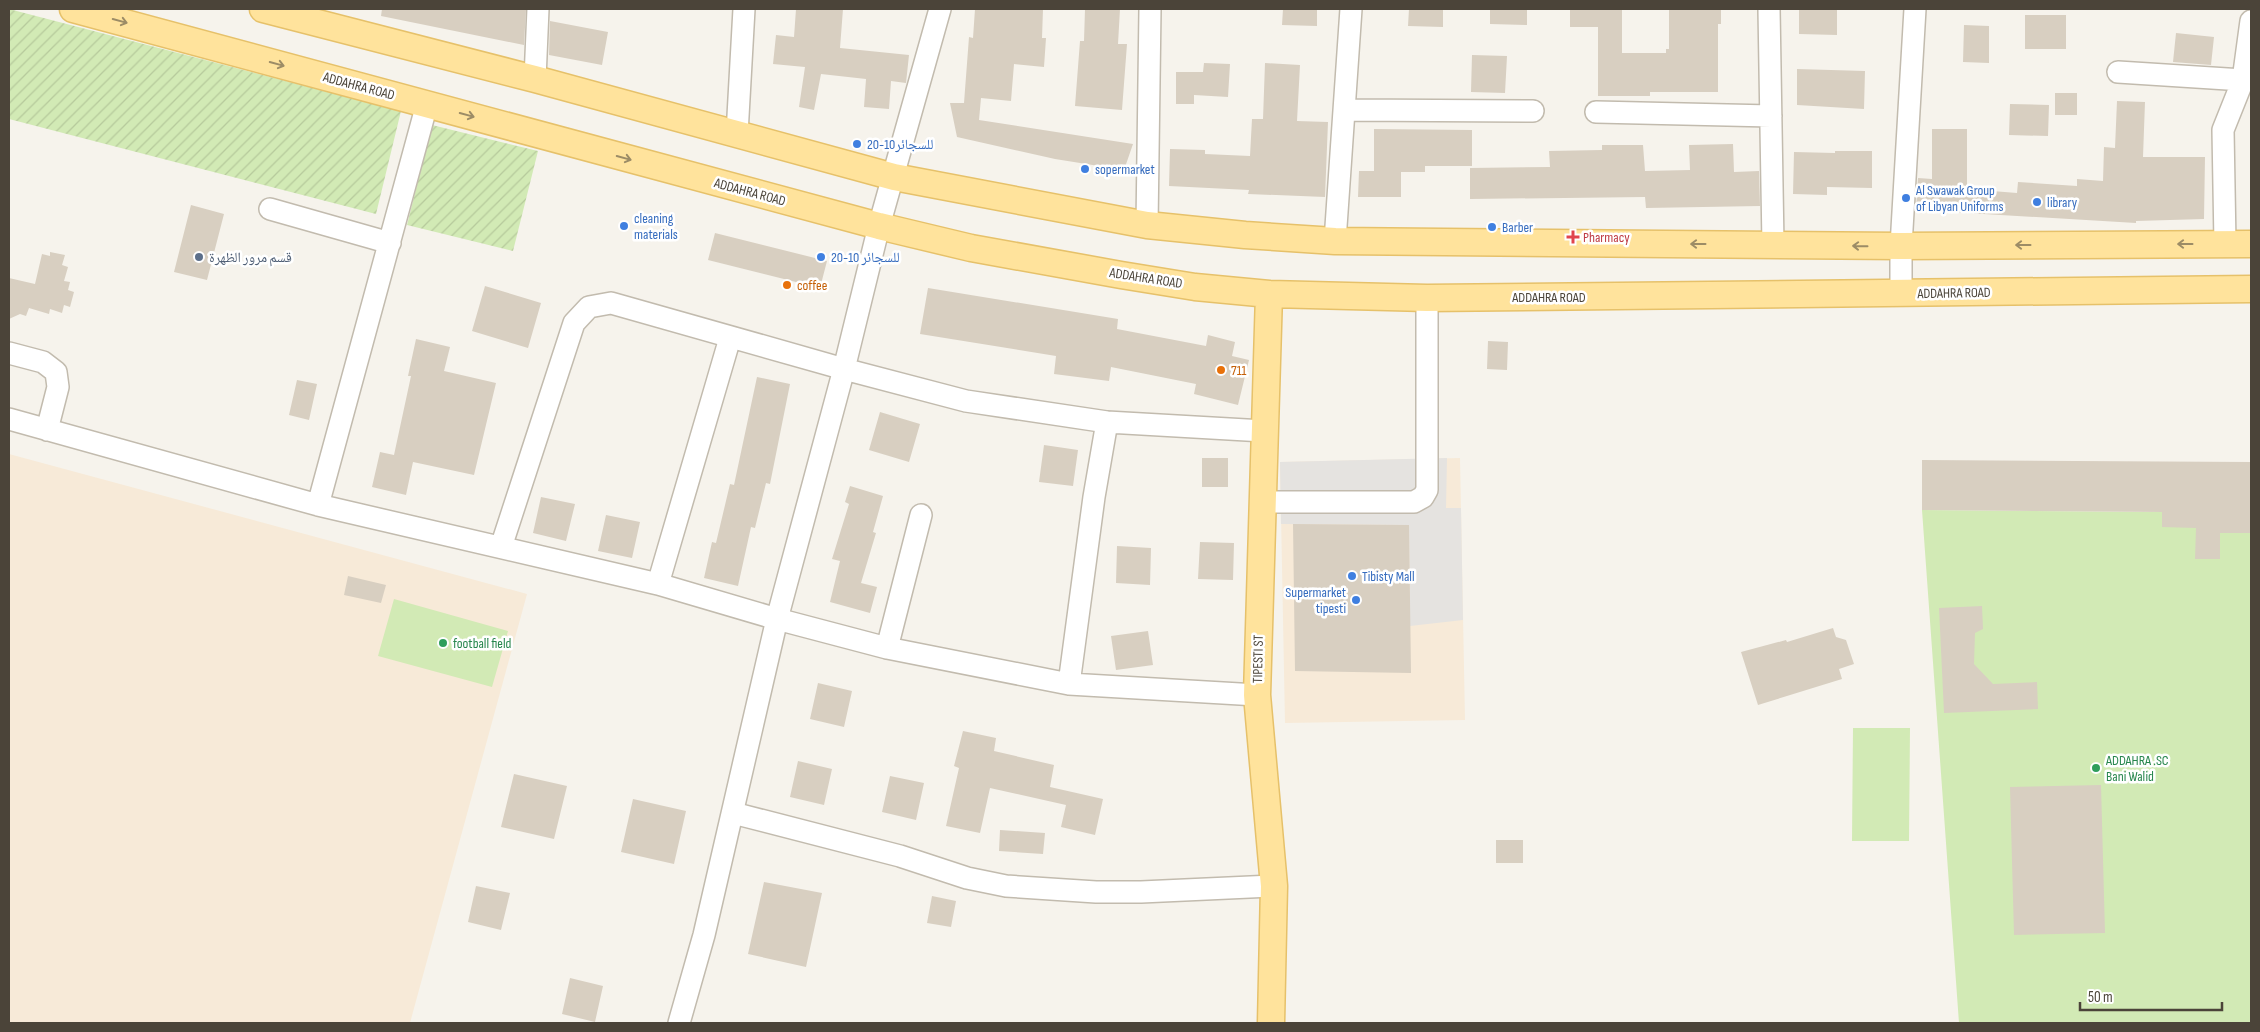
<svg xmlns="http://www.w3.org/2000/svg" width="2260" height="1032" font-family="'Sofia Sans Condensed','Noto Naskh Arabic',sans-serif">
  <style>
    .commercial { fill: #f7ead8 }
    .garden { fill: url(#garden-furrows) }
    .pitch { fill: #d2eab5 }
    .parking { fill: #e5e3e0 }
    .building { fill: #d8cfc1 }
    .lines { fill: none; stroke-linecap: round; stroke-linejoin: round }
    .minor-casing { stroke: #c2bbae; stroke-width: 24 }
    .major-casing { stroke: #e6c16a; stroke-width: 29 }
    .minor { stroke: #fff; stroke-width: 21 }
    .major { stroke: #ffe39c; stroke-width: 26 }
    .oneway { stroke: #9c8c66 }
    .shop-dot { fill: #3f7fe0; stroke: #fff; stroke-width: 2 }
    .health-dot { fill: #e0444e; stroke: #fff; stroke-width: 2 }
    .service-dot { fill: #5c6f8a; stroke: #fff; stroke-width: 2 }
    .food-dot { fill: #e8710a; stroke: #fff; stroke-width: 2 }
    .leisure-dot { fill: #2e9e5b; stroke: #fff; stroke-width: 2 }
    .labels { text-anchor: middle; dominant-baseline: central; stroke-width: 5; stroke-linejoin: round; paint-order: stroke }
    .street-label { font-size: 14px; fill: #4b4439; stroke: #fff }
    .shop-label { font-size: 14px; fill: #366cbe; stroke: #fff; text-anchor: start }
    .health-label { font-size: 14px; fill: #be3a42; stroke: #fff; text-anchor: start }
    .service-label { font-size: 14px; fill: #4e5e75; stroke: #fff; text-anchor: start }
    .food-label { font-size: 14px; fill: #c56008; stroke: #fff; text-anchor: start }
    .leisure-label { font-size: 14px; fill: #27864d; stroke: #fff; text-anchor: start }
  </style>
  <defs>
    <pattern id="garden-furrows" width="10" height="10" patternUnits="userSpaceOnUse" patternTransform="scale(1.25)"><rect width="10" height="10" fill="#d2eab5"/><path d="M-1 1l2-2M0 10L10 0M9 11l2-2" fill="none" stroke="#b6ca9c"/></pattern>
  </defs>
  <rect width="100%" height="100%" fill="#f6f3ec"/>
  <path class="commercial" d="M9,454L527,594L410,1023H9Z
    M1460,458L1465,720L1285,723L1280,462Z"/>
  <path class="garden" d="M9,9L401,111L376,214L9,119Z
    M432,125L538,151L513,251L407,225Z"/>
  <path class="pitch" d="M2251,506V1023H1959L1922,510L2162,512Z
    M394,599L508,631L492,687L378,656Z
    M1853,728H1910L1909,841H1852Z"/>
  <path class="parking" d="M1447,458L1446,508H1461L1463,620L1410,626L1409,525L1281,524L1280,462Z"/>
  <path class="building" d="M382,9H526L524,45L381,16Z
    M796,9H843L840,48L909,55L906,83L891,81L889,109L864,107L866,79L821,74L814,110L799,107L805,67L773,64L776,35L794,37Z
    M975,9H1043L1042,38H1046L1044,67L1014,64L1011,101L981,98L979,120L1133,144L1124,170L1055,159L957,137L950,103H964L969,37L973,38Z
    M1085,9H1120L1118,44H1127L1122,110L1075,106L1080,41H1084Z
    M1283,9H1317V26L1282,25Z
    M1409,9H1443V27L1408,26Z
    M1490,9H1527V25L1490,24Z
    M1570,9H1622V53H1666V49H1669V9H1721V24H1718V92H1650V96H1598V27H1570Z
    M1799,9H1837V35L1799,34Z
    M2025,15H2066V49H2025Z
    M550,21L608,32L602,65L549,55Z
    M1964,25L1989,26V63L1963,62Z
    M2176,33L2214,37L2211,65L2173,62Z
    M1472,55L1507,56L1505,93L1471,92Z
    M1204,63L1230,64L1228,97L1194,95V104H1176V72H1203Z
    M1265,63L1300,65L1297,121L1328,122L1325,197L1248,194L1249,190L1169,186L1170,149L1205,150V154L1250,156L1252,119H1263Z
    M1797,69L1865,71L1864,109L1797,105Z
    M2055,93H2077V115H2055Z
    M2117,101L2145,102L2143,157H2205L2204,219L2136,221V223L1916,210L1918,178L1932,179V129H1967V189L2017,193L2018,182L2077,186V179L2103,181L2104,147L2115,148Z
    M2010,104L2049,105L2048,136L2009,135Z
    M1374,129L1472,130V166H1425V172H1401V197H1358L1359,171H1374Z
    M1733,144L1734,172L1759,171L1760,206L1646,208L1645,197L1470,199V168L1550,167L1549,151L1602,150V145H1643L1645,171L1690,170L1689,145Z
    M1835,151H1872V188L1827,187V195L1793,194L1794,152L1835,153Z
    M191,205L224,214L207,280L174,272Z
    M715,233L827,261L820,288L708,260Z
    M50,252L65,255L62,265L68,267L64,281L70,282L68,290L74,292L70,307L64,305L62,313L50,309L49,314L29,308L26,316L20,314L9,319V278L35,284L42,254L50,256Z
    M485,286L541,303L528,348L472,331Z
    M928,288L1118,319L1117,329L1206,346L1208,335L1235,342L1232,356L1249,360L1238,405L1194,394L1196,384L1111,367L1109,381L1054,374L1056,356L920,334Z
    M416,339L450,347L444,371L496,383L474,475L413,462L406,495L372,487L380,452L394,455L411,376H408Z
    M1488,341L1508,342L1507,370L1487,369Z
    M757,377L790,384L770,484L766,483L755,528L751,527L738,586L704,578L712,542L716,543L730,484L734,485Z
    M297,380L317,384L309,420L289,415Z
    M880,412L920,424L909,462L869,450Z
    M1044,445L1078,450L1073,486L1039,482Z
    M1202,458H1228V487H1202Z
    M1922,460L2251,462V533H2220V559H2195L2196,528L2162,527V512L1922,510Z
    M850,486L883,496L873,532L876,533L861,583L877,587L870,613L830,602L840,561L832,559L849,504L845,502Z
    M541,497L575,504L566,541L533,533Z
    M606,515L640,522L632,558L598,551Z
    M1293,524L1409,525L1411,673L1295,671Z
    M1200,542L1234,543L1233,580L1198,579Z
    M1117,546L1151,548L1150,585L1116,583Z
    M348,576L386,585L381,603L344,595Z
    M1982,606L1983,629L1975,633L1974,664L1993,684L2037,682L2038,709L1944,713L1939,608Z
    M1833,628L1836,637L1846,640L1854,664L1839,669L1842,679L1758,705L1741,652L1786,640L1787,642Z
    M1148,631L1153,665L1116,670L1111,636Z
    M818,683L852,691L844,727L810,719Z
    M963,731L996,738L994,751L1054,765L1050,787L1103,799L1095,835L1061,827L1066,805L990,788L980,833L946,826L959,768L954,766Z
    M798,761L832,769L824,805L790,797Z
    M514,774L567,786L554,839L501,827Z
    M890,776L924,783L916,820L882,812Z
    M2101,785L2105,933L2014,935L2010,787Z
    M633,799L686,811L674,864L621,852Z
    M1000,830L1045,833L1043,854L999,851Z
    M1496,840H1523V863H1496Z
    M764,882L822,893L806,967L748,954Z
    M476,886L510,893L501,930L468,922Z
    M932,896L956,901L951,927L927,923Z
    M570,978L603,986L595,1022L562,1014Z"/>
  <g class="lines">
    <g class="minor-casing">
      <path id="minor" d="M1769,9L1773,245
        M2118,72L2243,80
        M535,79L538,9
        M1345,110L1533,111
        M1596,112L1771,116
        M737,134L744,9
        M270,209L390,243
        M1147,225L1150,9
        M1335,241L1351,9
        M2225,244L2223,130L2243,80L2251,21
        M1901,294V246L1915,9
        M9,353L43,362L56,372L58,387L47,430
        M9,419L318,505L658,584L777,619L887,648L1069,684L1257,695
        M1261,502H1414L1423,497L1427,490V298
        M318,505L427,104
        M501,547L574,323L589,307L611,303L844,369L966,401L1107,422L1264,431
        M658,584L730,338
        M887,648L921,515
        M1069,684L1094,497L1107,422
        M733,813L900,856L967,878L1006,886L1096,892H1141L1274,886
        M679,1023L704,935L777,619L844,369L879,226L940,9"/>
    </g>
    <g class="major-casing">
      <path id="major" d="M73,9L879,226L971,248L1121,275L1195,287L1269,294L1427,298L2251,289
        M263,9L535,79L894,177L1147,225L1245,235L1335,241L1901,246L2251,244
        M1269,294L1257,695L1274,886L1271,1023"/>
    </g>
    <use href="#minor" class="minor"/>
    <use href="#major" class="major"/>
  </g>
  <defs><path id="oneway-shaft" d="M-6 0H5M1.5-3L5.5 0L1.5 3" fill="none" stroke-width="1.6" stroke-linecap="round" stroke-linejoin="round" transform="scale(1.25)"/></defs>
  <g class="oneway">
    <use href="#oneway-shaft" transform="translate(120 21) rotate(15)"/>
    <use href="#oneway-shaft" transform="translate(277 64) rotate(15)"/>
    <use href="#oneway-shaft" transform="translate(467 115) rotate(15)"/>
    <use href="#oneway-shaft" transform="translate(624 158) rotate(15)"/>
    <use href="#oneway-shaft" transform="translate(1698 244) rotate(-180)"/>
    <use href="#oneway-shaft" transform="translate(2185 244) rotate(180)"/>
    <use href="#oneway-shaft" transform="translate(2023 245) rotate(180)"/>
    <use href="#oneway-shaft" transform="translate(1860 246) rotate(-179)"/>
  </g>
  <g class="shop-dot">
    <circle cx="857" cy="144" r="5"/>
    <circle cx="1085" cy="169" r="5"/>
    <circle cx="1906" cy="198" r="5"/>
    <circle cx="2037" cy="202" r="5"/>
    <circle cx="624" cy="226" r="5"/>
    <circle cx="1492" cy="227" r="5"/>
    <circle cx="821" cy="257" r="5"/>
    <circle cx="1352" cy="576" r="5"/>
    <circle cx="1356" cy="600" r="5"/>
  </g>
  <path class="health-dot" d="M1570.5 229.5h5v5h5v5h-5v5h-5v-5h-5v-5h5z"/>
  <circle class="service-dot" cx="199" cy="257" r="5"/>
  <g class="food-dot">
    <circle cx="787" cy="285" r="5"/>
    <circle cx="1221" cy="370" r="5"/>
  </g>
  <g class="leisure-dot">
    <circle cx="443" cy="643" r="5"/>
    <circle cx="2096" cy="768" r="5"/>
  </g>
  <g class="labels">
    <g class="street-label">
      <text transform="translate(359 86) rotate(15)">ADDAHRA ROAD</text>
      <text transform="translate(750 192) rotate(15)">ADDAHRA ROAD</text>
      <text transform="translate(1146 278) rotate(9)">ADDAHRA ROAD</text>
      <text transform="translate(1954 293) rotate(-1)">ADDAHRA ROAD</text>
      <text x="1549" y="297">ADDAHRA ROAD</text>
      <text transform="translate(1258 659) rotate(-89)">TIPESTI ST</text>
    </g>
    <g class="shop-label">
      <text x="867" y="144">20-10للسجائر</text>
      <text x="1095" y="169">sopermarket</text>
      <text x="1916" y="190">Al Swawak Group<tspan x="1916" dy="16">of Libyan Uniforms</tspan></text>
      <text x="2047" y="202">library</text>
      <text x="634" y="218">cleaning<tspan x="634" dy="16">materials</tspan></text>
      <text x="1502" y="227">Barber</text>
      <text x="831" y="257">20-10 للسجائر</text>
      <text x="1362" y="576">Tibisty Mall</text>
      <text x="1346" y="592" text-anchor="end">Supermarket<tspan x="1346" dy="16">tipesti</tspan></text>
    </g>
    <g class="health-label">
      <text x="1583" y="237">Pharmacy</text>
    </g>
    <g class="service-label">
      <text x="209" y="257">قسم مرور الظهرة</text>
    </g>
    <g class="food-label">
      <text x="797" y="285">coffee</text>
      <text x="1231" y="370">711</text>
    </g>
    <g class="leisure-label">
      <text x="453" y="643">football field</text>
      <text x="2106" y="760">ADDAHRA .SC<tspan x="2106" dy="16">Bani Walid</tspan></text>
    </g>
  </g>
  <rect width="2260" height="1032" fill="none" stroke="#4b4439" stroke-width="20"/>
  <path d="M2080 1002v8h142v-8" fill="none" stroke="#4b4439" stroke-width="2.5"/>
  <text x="2088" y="1002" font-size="15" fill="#4b4439" stroke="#ffffff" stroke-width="4" paint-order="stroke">50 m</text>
</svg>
